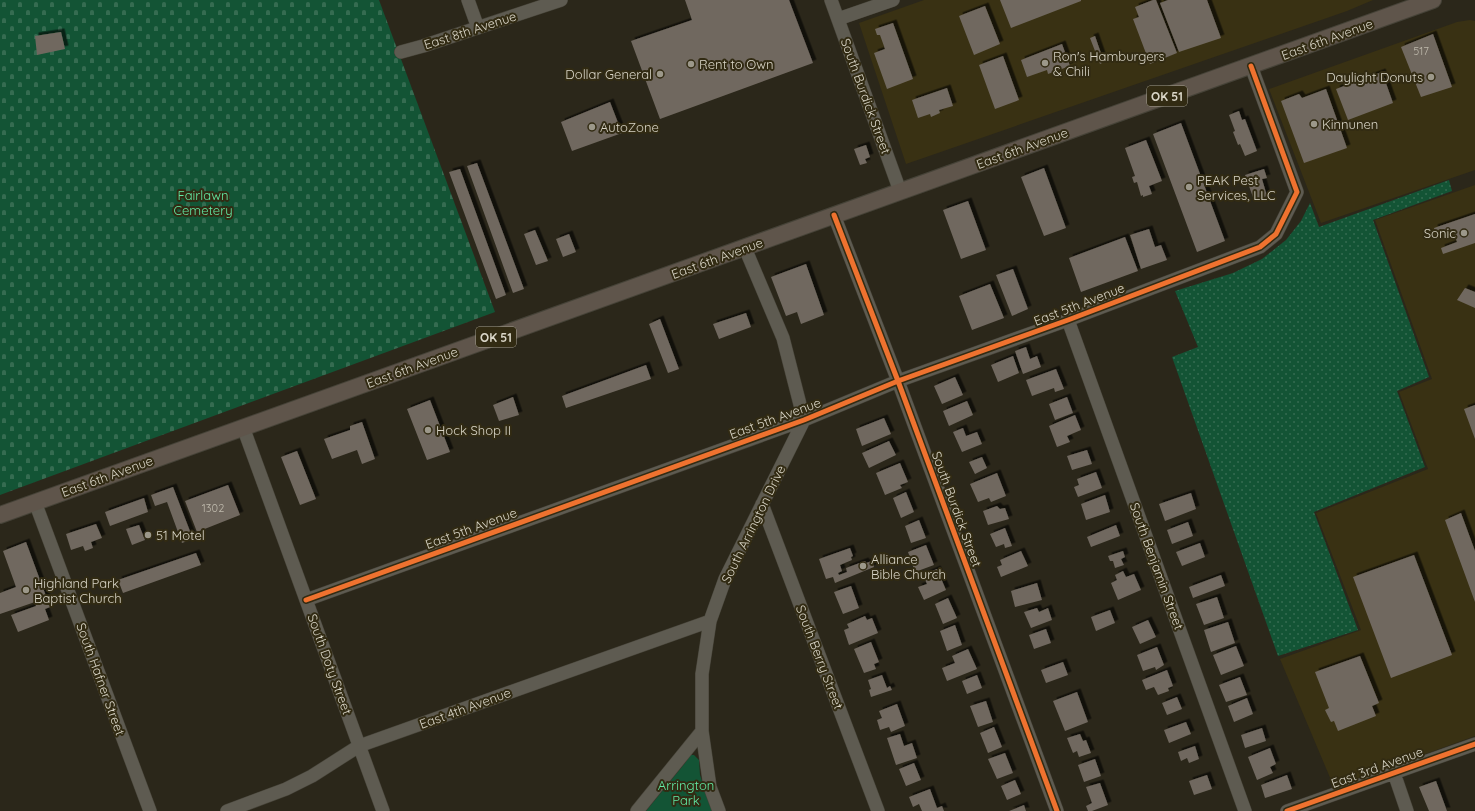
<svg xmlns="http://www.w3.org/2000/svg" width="1475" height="811" font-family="Quicksand,sans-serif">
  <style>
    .built { fill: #393113 }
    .grass { fill: url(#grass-dots) }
    .cemetery { fill: url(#cemetery-stones) }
    .park { fill: #135435 }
    .building { fill: #70685f; filter: url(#shadow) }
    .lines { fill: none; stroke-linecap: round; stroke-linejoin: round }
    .minor-casing { stroke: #464338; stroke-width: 14 }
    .major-casing { stroke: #464338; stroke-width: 18 }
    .minor { stroke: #5e5b51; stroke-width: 13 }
    .major { stroke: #5f554b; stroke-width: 16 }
    .cycleway-casing { stroke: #322b13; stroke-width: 8 }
    .cycleway { stroke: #ef722f; stroke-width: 5 }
    .poi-dot { fill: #9c988a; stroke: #322b13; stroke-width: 1.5 }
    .labels { text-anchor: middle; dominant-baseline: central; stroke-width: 4; stroke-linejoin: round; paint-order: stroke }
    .number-label { font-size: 11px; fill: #bfbaad }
    .shield { fill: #322b13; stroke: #a7a291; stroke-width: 1 }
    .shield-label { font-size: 12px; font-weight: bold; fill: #d9d5c7 }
    .street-label { font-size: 13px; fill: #d9d5c7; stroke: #322b13 }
    .poi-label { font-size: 13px; fill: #d9d5c7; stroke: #322b13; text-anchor: start }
    .park-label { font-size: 13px; fill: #62eba6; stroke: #322b13 }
  </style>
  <defs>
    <pattern id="grass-dots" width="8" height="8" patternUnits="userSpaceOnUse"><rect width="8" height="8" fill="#135435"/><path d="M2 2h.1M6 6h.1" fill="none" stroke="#356c51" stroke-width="1.8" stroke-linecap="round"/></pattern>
    <pattern id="cemetery-stones" width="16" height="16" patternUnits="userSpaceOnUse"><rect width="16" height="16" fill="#135435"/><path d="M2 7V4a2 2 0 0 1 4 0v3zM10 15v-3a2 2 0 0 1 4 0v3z" fill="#356c51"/></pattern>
    <filter id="shadow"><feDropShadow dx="3.5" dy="-3.5" stdDeviation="0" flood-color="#0009"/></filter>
  </defs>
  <rect width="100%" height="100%" fill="#2b271a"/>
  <path class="built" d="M924,0H1373L1347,11L906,164L859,23Z
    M1470,20L1475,21V170L1321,223L1269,89L1457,22Z
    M1475,185V736L1334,787L1280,659L1361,630L1316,513L1428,469L1399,392L1432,379L1375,220Z"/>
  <path class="grass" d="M1449,180L1452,191L1373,220L1429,377L1397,391L1425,467L1314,512L1358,630L1278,656L1172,357L1198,347L1175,291L1233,273L1262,259L1286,240L1301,221L1310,203L1319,227Z"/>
  <path class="cemetery" d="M0,0H379L495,312L0,495Z"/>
  <path class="park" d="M690,755H694L699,760L700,775L712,811H646L685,763Z"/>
  <path class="building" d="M685,0H789L813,63L660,119L631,41L692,20Z
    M1000,0H1081V1L1011,28Z
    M1153,0H1156L1177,53L1150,64L1133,19L1139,17L1135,7Z
    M1168,0H1207L1221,38L1179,52L1160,3Z
    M985,6L1000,44L974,55L959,16Z
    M893,23L913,79L887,89L874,53L885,49L880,35H877L875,29Z
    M61,32L65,49L37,55L35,36Z
    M1433,34L1452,87L1421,97L1401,47Z
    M1095,36L1104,62L1100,64L1090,38Z
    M1062,44L1070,66L1048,74L1047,70L1027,77L1021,60Z
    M1003,56L1019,100L995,109L979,65Z
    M1382,72L1393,103L1348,120L1336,89Z
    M947,88L953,106L939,110L940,113L931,117L930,114L918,118L912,100Z
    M1326,89L1347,148L1304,163L1281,101L1299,94L1302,98Z
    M610,102L622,133L572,151L561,122Z
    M1239,111L1242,120L1245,119L1257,151L1245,156L1240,144L1238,145L1233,132L1235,131L1229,115Z
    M1181,123L1225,241L1197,252L1153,134Z
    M1146,140L1162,181L1149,186L1152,194L1143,197V195L1141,196L1137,182L1134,183L1132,177L1135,176L1125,148Z
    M866,145L870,157L865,159L867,163L860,165L854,149Z
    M477,163L524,289L513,293L467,166Z
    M1044,168L1066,228L1044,236L1021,177Z
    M460,169L506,295L496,299L449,172Z
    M1264,169L1267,178L1262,179L1267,196L1254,200L1245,175Z
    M968,201L986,250L961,259L943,210Z
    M1475,214V243L1443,254L1441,248L1457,242L1453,230L1436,236L1434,228Z
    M1149,229L1155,247L1161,245L1167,260L1141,269L1130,235Z
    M535,230L548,261L536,265L524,234Z
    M569,234L576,252L563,257L556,239Z
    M1125,237L1138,271L1081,292L1069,258Z
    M806,264L824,315L801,324L797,312L786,316L771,277Z
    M1013,269L1028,309L1012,316L996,275Z
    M990,284L1004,318L972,330L959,296Z
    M1465,288L1475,292V308L1457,300Z
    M746,313L751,327L719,339L713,324Z
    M660,319L679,369L668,373L649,324Z
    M1026,347L1030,359L1037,356L1041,367L1023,374L1015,351Z
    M1013,356L1019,373L998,382L991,365Z
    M646,365L651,379L566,408L562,396Z
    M1056,369L1064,389L1055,392L1054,388L1032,396L1026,380Z
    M955,377L963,395L942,404L934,386Z
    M513,397L519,415L499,421L493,405Z
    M1067,397L1073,413L1055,420L1049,404Z
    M430,400L450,452L427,460L407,409Z
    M967,401L973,415L949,426L943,411Z
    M1475,405V439L1464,409Z
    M1075,415L1081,430L1067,436L1070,442L1057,447L1049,426Z
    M884,418L891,434L862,446L856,429Z
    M362,422L375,459L362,464L357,450L332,459L324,439L350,430V426Z
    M963,428L966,436L977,432L982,444L962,452L953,432Z
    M889,441L896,455L869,468L862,453Z
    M1087,450L1092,464L1072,470L1067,456Z
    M297,451L316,499L300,505L281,457Z
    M982,457L987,468L975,474L969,462Z
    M900,463L908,482L900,485L902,488L885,495L876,473Z
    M1096,472L1102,488L1078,497L1074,487L1079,485L1077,479Z
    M997,473L1006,496L991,502L989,498L978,502L970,484Z
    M228,485L240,515L197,532L185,501Z
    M173,487L193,539L182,543L167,502L155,506L151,495Z
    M906,492L914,512L901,518L893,498Z
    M1191,493L1196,509L1165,521L1159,504Z
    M1105,495L1110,512L1086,520L1081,504Z
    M144,498L148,512L110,526L105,512Z
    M997,506L1000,509L1005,508L1009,519L988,525L983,511Z
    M1461,513L1475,551V602L1445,520Z
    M919,520L926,538L911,543L905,526Z
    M1188,522L1193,536L1172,544L1167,530Z
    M96,524L102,538L91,542L93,548L85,551L83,546L71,550L66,534Z
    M139,525L145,540L132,545L126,529Z
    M1116,525L1120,536L1091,547L1087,537Z
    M1005,528L1012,546L1005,548L1004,544L996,547L990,534Z
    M26,542L50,607L45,609L49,620L18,632L11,615L36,606L35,602L0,614V593L16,587L3,551Z
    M1200,543L1205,557L1182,566L1176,552Z
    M926,545L934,565L915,572L908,552Z
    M850,548L853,556L851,557L852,560L840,565L842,571L838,573L839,575L847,572L846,568L865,561L866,563L872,561L874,567L835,583L833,577L826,579L819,559Z
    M1021,551L1028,566L1001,577L997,567L1002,565L1000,560Z
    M1123,551L1125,557L1121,559L1124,565L1115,568L1113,561H1110L1108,556Z
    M196,553L201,565L123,593L118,580Z
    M1414,555L1452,655L1391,678L1353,577Z
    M937,569L946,590L924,600L918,587L927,584L923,575Z
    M1123,571L1126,577L1134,574L1141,590L1118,600L1111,583L1117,580L1115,575Z
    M1221,575L1225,586L1193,598L1189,587Z
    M1037,583L1042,600L1015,607L1011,591Z
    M851,586L859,608L843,614L834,592Z
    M1217,597L1224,618L1204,625L1196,604Z
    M948,598L957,618L943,624L935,604Z
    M1037,608L1039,612L1048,608L1052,620L1031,628L1024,612Z
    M1110,610L1115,623L1096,631L1091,617Z
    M865,616L867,620L872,618L878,633L849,645L844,630L849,628L847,624Z
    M1148,620L1156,637L1140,644L1132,627Z
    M1228,622L1235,643L1211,652L1204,630Z
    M955,625L962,645L947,651L940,631Z
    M1046,629L1051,643L1034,649L1029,635Z
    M871,642L879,662L874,664L876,669L864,673L854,649Z
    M1236,646L1244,666L1221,675L1213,655Z
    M1157,647L1164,665L1156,670L1155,667L1143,671L1137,655Z
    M968,649L977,669L947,681L942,668L955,663L952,656Z
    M1360,656L1379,703L1372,706L1376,716L1338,731L1334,721L1331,722L1325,710L1329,708L1315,672Z
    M1063,662L1068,675L1046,683L1041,670Z
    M1167,670L1173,686L1168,688L1169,691L1158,695L1154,687L1146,690L1142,680Z
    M882,675L887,688L890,686L892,690L871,697L869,690L871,689L868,680Z
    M977,675L982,688L967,694L962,681Z
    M1240,677L1247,695L1226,702L1219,685Z
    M1077,692L1088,722L1065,731L1053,701Z
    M1177,697L1182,709L1167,715L1162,703Z
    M1247,698L1253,714L1234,722L1228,706Z
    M986,701L993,722L978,727L970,706Z
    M897,704L905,726L891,732L889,727L880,730L877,720L882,718L879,711Z
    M1186,722L1191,734L1169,743L1164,730Z
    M994,727L1002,747L988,753L980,733Z
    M1262,728L1266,741L1245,748L1241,735Z
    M900,734L904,746L912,743L917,758L896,765L887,738Z
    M1080,734L1083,741L1086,740L1091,753L1079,757L1077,751L1073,753L1067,738Z
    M1195,746L1199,759L1189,763L1187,758L1181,761L1178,752Z
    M1270,748L1276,764L1270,767L1273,773L1257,780L1248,757Z
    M1005,753L1013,773L997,779L988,759Z
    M1095,759L1101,776L1084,782L1078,765Z
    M914,763L921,780L906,786L899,769Z
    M1207,775L1212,789L1194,795L1189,781Z
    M1287,775L1292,789L1265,798L1261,785Z
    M1015,780L1021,794L1007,800L1001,786Z
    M1436,781L1447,811H1429L1419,787Z
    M1100,783L1108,805L1092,811H1088L1086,806L1092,803L1086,787Z
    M930,789L937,808L942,806L944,811H922L919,804L913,807L909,797Z
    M1024,805L1026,811H1009Z"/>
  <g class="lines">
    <g class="minor-casing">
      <path id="minor" d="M468,0L478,28
        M831,0L900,191
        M838,19L893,0
        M401,52L423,46L561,0
        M834,215L898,381L1057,811
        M1068,320L1245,811
        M243,427L383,811
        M35,502L150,811
        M762,504L878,811
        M306,600L804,420L898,381L1068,320L1260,247L1276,234L1297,192L1251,66
        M1394,773L1407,811
        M227,811L286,789L312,776L359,746L710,621
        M637,811L702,731
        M719,811L710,787L702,731V674L710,621L725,579L804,420L783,338L745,248
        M1287,811L1475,744"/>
    </g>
    <g class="major-casing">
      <path id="major" d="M0,515L1433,0"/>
    </g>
    <use href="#minor" class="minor"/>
    <use href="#major" class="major"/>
    <g class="cycleway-casing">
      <path id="cycleway" d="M834,215L898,381L1057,811
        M306,600L804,420L898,381L1068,320L1260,247L1276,234L1297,192L1251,66
        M1287,811L1475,744"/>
    </g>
    <use href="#cycleway" class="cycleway"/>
  </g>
  <g class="poi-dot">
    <circle cx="1045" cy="63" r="4"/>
    <circle cx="691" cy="64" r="4"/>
    <circle cx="660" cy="74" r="4"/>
    <circle cx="1431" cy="77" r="4"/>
    <circle cx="1314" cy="124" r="4"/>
    <circle cx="592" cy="127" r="4"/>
    <circle cx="1189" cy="187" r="4"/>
    <circle cx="1464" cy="233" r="4"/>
    <circle cx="428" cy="430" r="4"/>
    <circle cx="148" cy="535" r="4"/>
    <circle cx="863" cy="566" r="4"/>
    <circle cx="26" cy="590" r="4"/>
  </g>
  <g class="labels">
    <g class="number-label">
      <text x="1421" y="51">517</text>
      <text x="213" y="508">1302</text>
    </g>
    <g class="shield">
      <rect x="1147" y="86" width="40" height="20" rx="3"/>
      <rect x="476" y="327" width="40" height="20" rx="3"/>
    </g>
    <g class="shield-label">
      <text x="1167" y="96">OK 51</text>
      <text x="496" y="337">OK 51</text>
    </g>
    <g class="street-label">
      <text transform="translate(470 30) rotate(-18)">East 8th Avenue</text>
      <text transform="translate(1327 39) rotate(-20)">East 6th Avenue</text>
      <text transform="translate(866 96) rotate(70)">South Burdick Street</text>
      <text transform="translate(1022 148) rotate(-20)">East 6th Avenue</text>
      <text transform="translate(717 258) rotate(-20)">East 6th Avenue</text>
      <text transform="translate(1079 304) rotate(-21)">East 5th Avenue</text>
      <text transform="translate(412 367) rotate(-20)">East 6th Avenue</text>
      <text transform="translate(775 418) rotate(-20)">East 5th Avenue</text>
      <text transform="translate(107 476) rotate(-20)">East 6th Avenue</text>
      <text transform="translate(957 509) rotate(70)">South Burdick Street</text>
      <text transform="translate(753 524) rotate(-64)">South Arrington Drive</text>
      <text transform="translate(471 528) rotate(-20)">East 5th Avenue</text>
      <text transform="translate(1157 566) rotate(70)">South Benjamin Street</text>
      <text transform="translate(820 657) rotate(69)">South Berry Street</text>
      <text transform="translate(330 664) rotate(70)">South Doty Street</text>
      <text transform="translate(101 679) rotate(70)">South Hafner Street</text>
      <text transform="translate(465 708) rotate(-20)">East 4th Avenue</text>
      <text transform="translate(1377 767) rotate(-20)">East 3rd Avenue</text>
    </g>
    <g class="poi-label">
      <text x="1053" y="56">Ron's Hamburgers<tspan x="1053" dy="15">&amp; Chili</tspan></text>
      <text x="699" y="64">Rent to Own</text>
      <text x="652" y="74" text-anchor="end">Dollar General</text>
      <text x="1423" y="77" text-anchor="end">Daylight Donuts</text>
      <text x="1322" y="124">Kinnunen</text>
      <text x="600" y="127">AutoZone</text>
      <text x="1197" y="180">PEAK Pest<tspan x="1197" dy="15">Services, LLC</tspan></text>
      <text x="1456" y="233" text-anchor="end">Sonic</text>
      <text x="436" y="430">Hock Shop II</text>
      <text x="156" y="535">51 Motel</text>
      <text x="871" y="559">Alliance<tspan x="871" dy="15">Bible Church</tspan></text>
      <text x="34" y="583">Highland Park<tspan x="34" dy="15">Baptist Church</tspan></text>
    </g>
    <g class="park-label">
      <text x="203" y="195">Fairlawn<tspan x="203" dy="15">Cemetery</tspan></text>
      <text x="686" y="785">Arrington<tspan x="686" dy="15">Park</tspan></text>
    </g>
  </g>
</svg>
